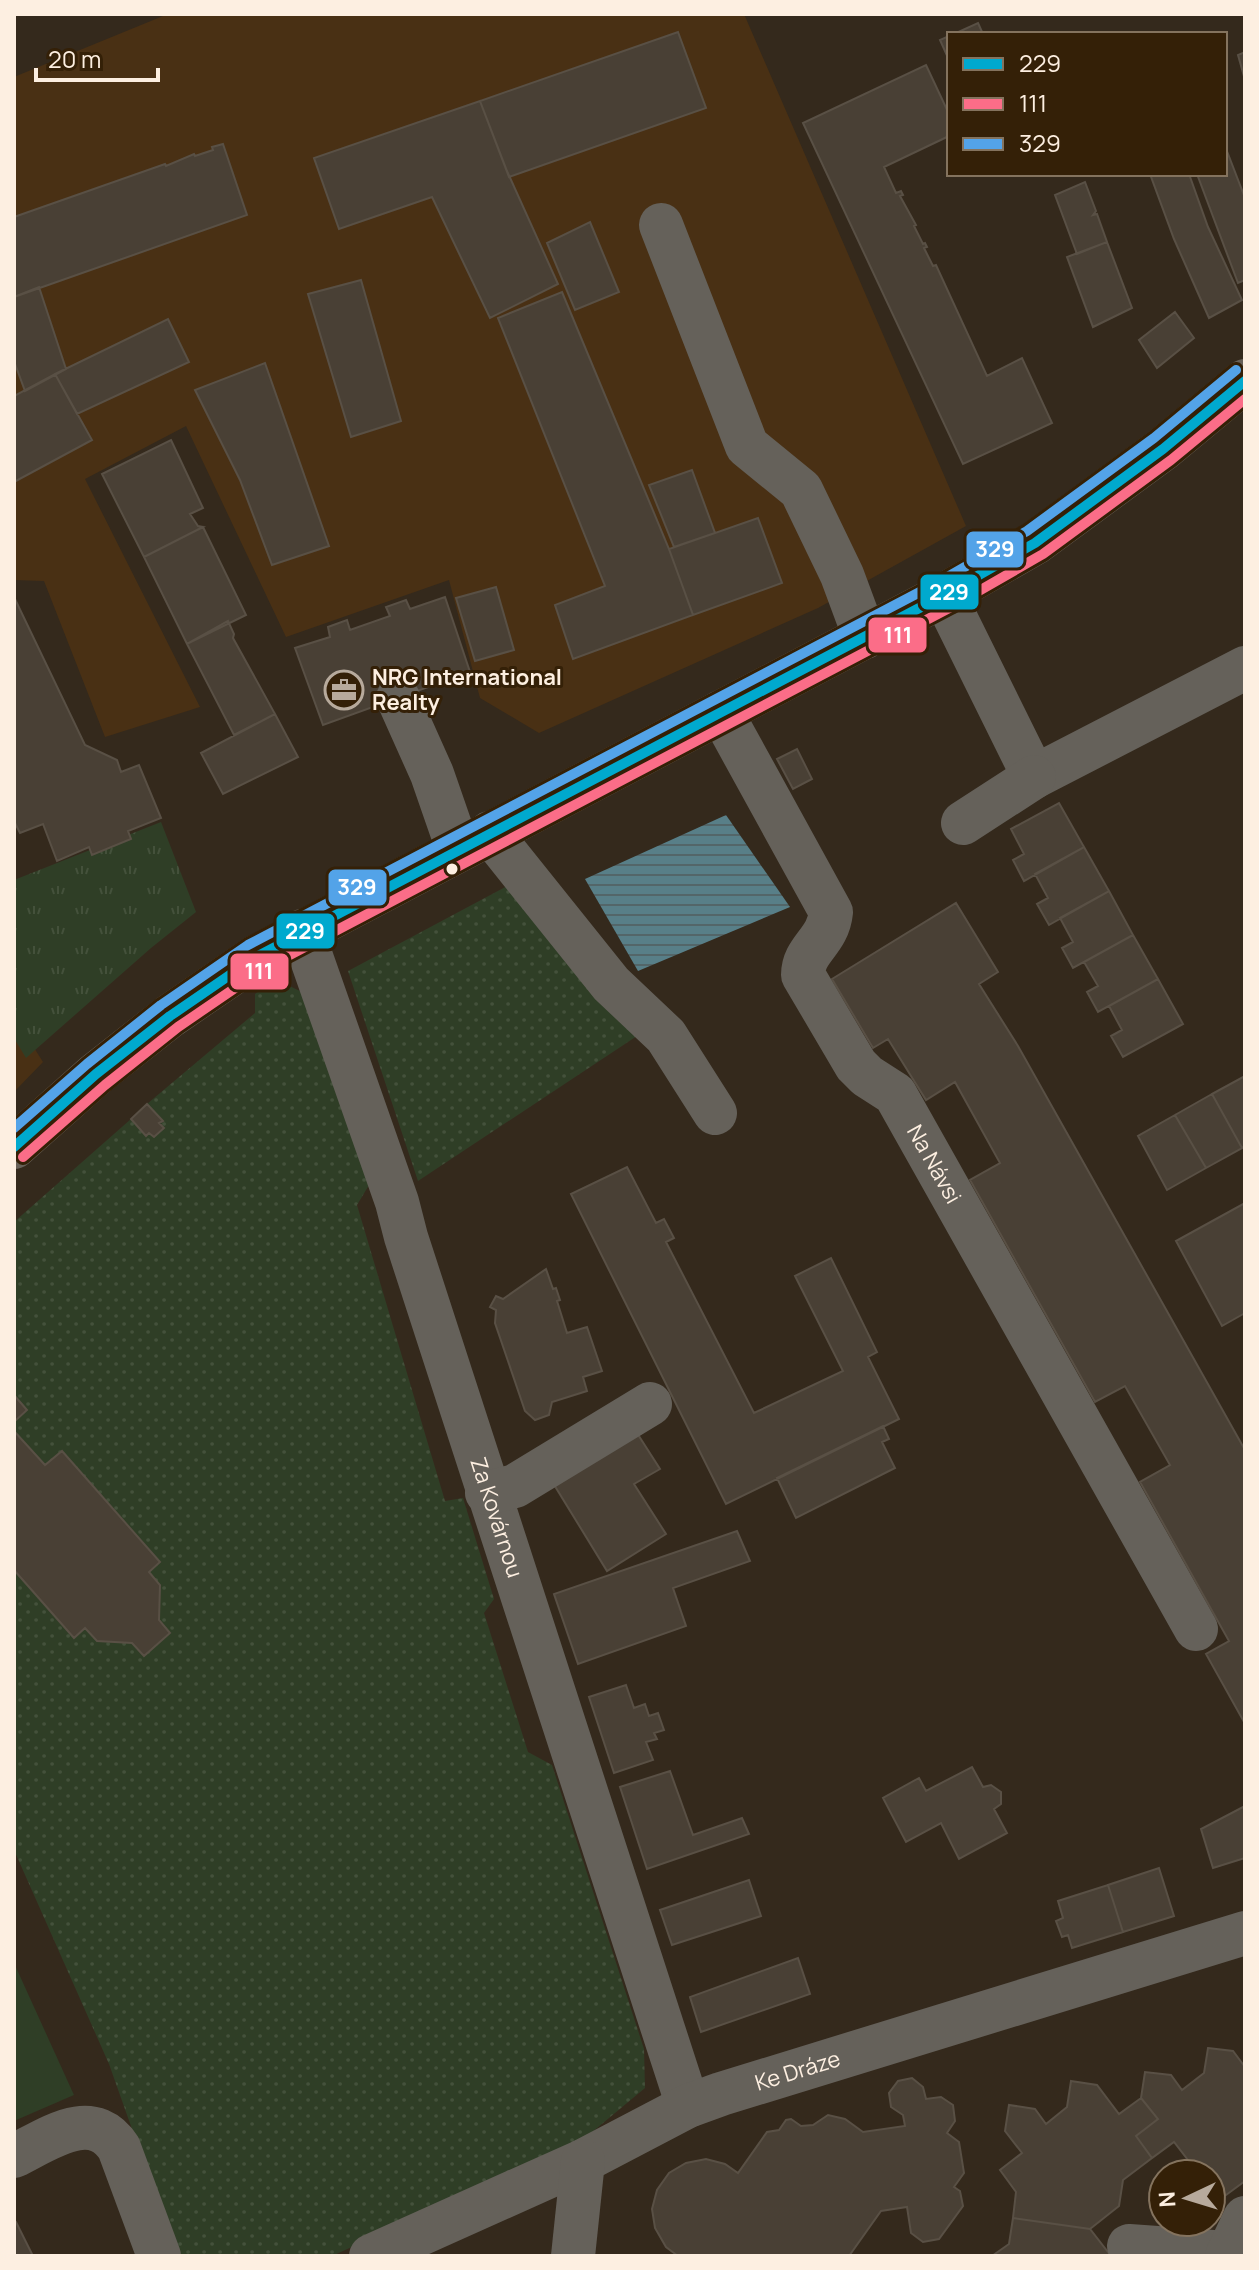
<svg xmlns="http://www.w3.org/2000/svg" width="1259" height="2270" font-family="Manrope,sans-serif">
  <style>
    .built { fill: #493014 }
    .grass { fill: url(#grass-tufts) }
    .park { fill: url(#park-dots) }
    .pitch { fill: #2f3e26 }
    .water { fill: url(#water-rules) }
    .building { fill: #494035; stroke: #595045; stroke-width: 2 }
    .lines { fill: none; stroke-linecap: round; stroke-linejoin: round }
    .minor { stroke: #65615a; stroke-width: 44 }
    .major { stroke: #676057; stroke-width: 44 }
    .bus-1-casing { stroke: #342007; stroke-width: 16 }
    .bus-2-casing { stroke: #342007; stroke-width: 16 }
    .bus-3-casing { stroke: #342007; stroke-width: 16 }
    .bus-1 { stroke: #00a9ce; stroke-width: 10 }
    .bus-2 { stroke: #fb6d88; stroke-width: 10 }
    .bus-3 { stroke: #53a3e8; stroke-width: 10 }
    .bus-dot { fill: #fdefe1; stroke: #342007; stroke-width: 3 }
    .labels { text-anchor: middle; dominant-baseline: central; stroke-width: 6; stroke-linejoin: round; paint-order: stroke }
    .poi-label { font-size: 22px; font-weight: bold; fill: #fdefe1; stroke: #342007; text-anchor: start }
    .street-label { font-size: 22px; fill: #fdefe1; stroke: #342007 }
    .line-badge { stroke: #342007; stroke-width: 3 }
    .badge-label { font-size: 22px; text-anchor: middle; font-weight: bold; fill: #fff }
  </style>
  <defs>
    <pattern id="grass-tufts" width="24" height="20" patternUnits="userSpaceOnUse" patternTransform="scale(2)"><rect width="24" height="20" fill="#2f3e26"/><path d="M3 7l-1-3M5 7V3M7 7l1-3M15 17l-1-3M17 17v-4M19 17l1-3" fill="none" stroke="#44513b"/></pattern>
    <pattern id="park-dots" width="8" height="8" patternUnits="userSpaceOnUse" patternTransform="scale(2)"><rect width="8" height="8" fill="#2f3e26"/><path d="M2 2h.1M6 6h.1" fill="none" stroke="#44513b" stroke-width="1.8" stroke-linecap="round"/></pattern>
    <pattern id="water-rules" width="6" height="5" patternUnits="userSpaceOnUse" patternTransform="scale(2)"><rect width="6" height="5" fill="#587f88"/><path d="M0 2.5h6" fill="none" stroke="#536669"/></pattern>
  </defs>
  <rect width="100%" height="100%" fill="#34291c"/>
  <path class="built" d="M168,14H744L966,526L818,608L539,733L480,698L449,580L286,637L186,426L85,479L200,707L105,737L44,581L14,580V77Z
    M14,1016L43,1062L14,1092Z"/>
  <path class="grass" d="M161,822L196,912L151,948L26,1058L14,1038V880Z"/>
  <path class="park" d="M513,883L637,1036L418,1181L348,971Z
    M275,979L304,993L369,1185L357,1205L445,1501L463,1498L494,1599L484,1613L528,1752L552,1765L644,2049L645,2088L579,2143L332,2256H177L109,2064L14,1850V1222L131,1119L146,1136L149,1133L154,1137L163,1128L159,1123L162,1120L147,1104L255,1013V994Z"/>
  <path class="pitch" d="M14,1963L74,2095L14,2121Z"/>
  <path class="water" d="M726,815L790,907L638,971L585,879Z"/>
  <path class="building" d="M978,23L983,34H954Z
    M678,32L706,108L509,177L480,101Z
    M949,36V60L940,40Z
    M1245,52V80L1238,55Z
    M926,65L949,114V136L884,167L896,193L901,191L903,195L900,196L916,225L914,226L923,244L925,243L927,247L924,248L933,266L936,265L987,376L1022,358L1052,423L963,464L803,123Z
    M480,101L507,171L558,284L490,318L432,197L339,229L314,158Z
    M223,144L247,215L14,297V217L165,164L166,166L194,154L195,156L213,150L212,147Z
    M1225,146L1245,198V280L1238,283L1197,174H1225Z
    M1150,174H1189L1208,227L1242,300L1209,318L1174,239Z
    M1085,182L1096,211L1093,215L1097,214L1107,242L1077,254L1055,195Z
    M590,222L619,292L575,310L547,243Z
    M1107,242L1132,308L1093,327L1067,257Z
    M361,280L401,421L351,437L308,294Z
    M39,287L66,369L25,391L14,361V297Z
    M562,292L669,549L693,615L573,659L555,605L605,586L498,318Z
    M1175,312L1194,338L1157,368L1139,340Z
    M168,319L189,362L77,414L55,374Z
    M265,363L329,546L272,565L240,480L195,390Z
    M55,374L92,440L14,482V396Z
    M171,440L203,508L190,514L198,526L203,527L144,557L102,474Z
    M692,470L715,533L674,547L649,485Z
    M758,518L782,583L693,615L669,549Z
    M203,527L246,615L187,644L144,557Z
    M496,587L514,650L475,661L456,598Z
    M14,597L85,745L117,760L121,772L139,765L161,818L128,831L131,839L92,855L89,847L57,861L43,824L20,833L14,821Z
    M445,597L470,672L323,725L295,648L330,637L328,627L347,620L350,630L390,616L386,607L406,600L410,609Z
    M228,621L234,634L233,638L275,714L234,735L187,644Z
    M275,714L298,757L223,794L201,753Z
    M797,749L812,779L793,789L777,759Z
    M1059,803L1084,847L1024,881L1013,860L1024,854L1011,829Z
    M1084,847L1109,891L1049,925L1037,904L1048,898L1035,874Z
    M1109,891L1133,935L1073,968L1062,948L1073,942L1060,918Z
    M956,903L998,972L979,984L1018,1046L1245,1450L1244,1722L1206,1654L1229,1641L1140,1482L1170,1465L1125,1386L1095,1402L970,1180L1000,1163L955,1082L926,1100L888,1039L873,1048L832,979Z
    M1133,935L1158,979L1098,1012L1087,992L1098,986L1084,962Z
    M1158,979L1183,1024L1123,1057L1111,1036L1122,1030L1109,1006Z
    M1245,1076V1146L1242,1148L1212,1094Z
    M1212,1094L1242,1148L1206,1168L1175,1115Z
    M147,1104L163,1121L159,1123L164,1128L154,1137L149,1133L146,1136L131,1119Z
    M1175,1115L1206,1168L1167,1190L1138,1136Z
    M627,1167L656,1223L664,1219L674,1238L666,1242L754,1413L843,1371L795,1276L831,1258L877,1352L868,1357L899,1419L726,1504L571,1194Z
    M1245,1203V1313L1222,1326L1176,1241Z
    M546,1269L553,1289L556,1288L560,1300L557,1301L567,1333L587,1327L602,1371L583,1377L587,1391L552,1402L549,1415L535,1420L525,1411L495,1323L496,1310L490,1307L496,1296L503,1299Z
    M14,1395L27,1410L14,1422Z
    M883,1426L889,1439L882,1442L895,1468L796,1518L777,1478Z
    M14,1431L45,1465L62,1451L160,1562L149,1572L160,1585L159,1620L170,1633L144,1656L132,1643L97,1641L85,1628L74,1638L14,1570Z
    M637,1433L660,1469L634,1484L666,1534L607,1571L553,1483Z
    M737,1531L750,1561L673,1588L686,1626L578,1664L554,1594Z
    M626,1685L634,1708L645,1704L649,1716L658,1713L664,1730L654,1733L657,1739L646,1742L653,1760L614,1773L589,1697Z
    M972,1767L983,1787L991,1785L1001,1792V1804L994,1809L1007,1833L959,1859L941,1823L906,1842L883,1798L919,1778L926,1791Z
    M670,1771L693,1835L742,1818L749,1834L647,1869L620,1787Z
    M1245,1806V1858L1213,1868L1201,1829Z
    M1159,1868L1174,1916L1123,1932L1108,1885Z
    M749,1880L761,1916L672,1945L660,1910Z
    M1108,1885L1123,1932L1072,1948L1068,1935L1062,1937L1056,1921L1063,1918L1058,1901Z
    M798,1958L810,1994L701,2032L690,1997Z
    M1208,2048L1233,2051L1245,2067V2181L1226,2195L1211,2193V2174H1190L1191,2164L1174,2142L1152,2158L1136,2136L1158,2119L1141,2098L1145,2072L1171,2075L1182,2090L1204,2073Z
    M912,2078L923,2087L926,2099L941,2097L953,2105L955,2121L947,2133L959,2142L964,2173L954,2187L960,2191L963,2206L939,2239L923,2242L911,2233L907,2207L881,2211L849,2256H678L666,2247L655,2228L652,2209L657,2190L669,2173L686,2163L706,2159L725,2164L738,2173L767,2132L779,2130L786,2120L791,2119L801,2126L813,2125L828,2115L845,2119L863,2132L905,2126L903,2115L891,2107L889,2093L898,2081Z
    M1071,2081L1097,2085L1119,2114L1141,2098L1158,2119L1136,2136L1152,2158L1123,2180L1119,2206L1090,2229L1013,2218L1016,2192L1000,2170L1022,2153L1005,2131L1009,2105L1035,2109L1046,2124L1067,2107Z
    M1013,2218L1090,2229L1111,2256H992L1009,2244Z
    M16,2222L33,2256H14V2223Z"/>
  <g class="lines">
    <g class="minor">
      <path d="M661,225L747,446L801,490L842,575L865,637"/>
      <path d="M944,595L1034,777L1245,668"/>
      <path d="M398,698L432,774L458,849"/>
      <path id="s1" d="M721,712L831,912C828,942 803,949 803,975L856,1065L867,1076L895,1094L1196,1629"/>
      <path d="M963,823L1034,777"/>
      <path d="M490,833L611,984L666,1036L715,1113"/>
      <path id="s2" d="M302,931L397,1202L406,1237L688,2106"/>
      <path d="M487,1493L515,1486L650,1404"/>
      <path d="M14,2156C47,2140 92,2106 119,2148L159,2256"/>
      <path d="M1129,2246L1227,2253"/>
      <path id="s3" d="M371,2256L583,2161L688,2106L721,2094L1245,1933"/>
      <path d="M573,2256L583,2161"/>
      <path d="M1227,2256L1245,2218"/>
    </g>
    <path class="major" d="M14,1147L96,1074L170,1016L256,957L944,595L1035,543L1163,449L1245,381"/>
    <g class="bus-1-casing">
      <path id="bus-1" d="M14,1147L96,1074L170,1016L256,957L944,595L1035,543L1163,449L1245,381"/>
    </g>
    <g class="bus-2-casing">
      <path id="bus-2" d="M23,1157L105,1085L178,1027L263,969L951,607L1043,554L1171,460L1245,399"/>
    </g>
    <g class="bus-3-casing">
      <path id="bus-3" d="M14,1128L87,1064L161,1005L248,945L937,583L1027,531L1154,438L1236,370"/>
    </g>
    <use href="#bus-1" class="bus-1"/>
    <use href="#bus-2" class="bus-2"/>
    <use href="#bus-3" class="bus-3"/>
  </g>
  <defs>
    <g id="office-ring" transform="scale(2)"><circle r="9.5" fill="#342007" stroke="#b7aa9c" stroke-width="1.5"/><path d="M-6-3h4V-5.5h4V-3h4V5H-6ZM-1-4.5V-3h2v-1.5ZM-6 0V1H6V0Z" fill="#b7aa9c"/></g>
  </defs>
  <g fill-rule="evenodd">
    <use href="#office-ring" x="344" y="690"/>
  </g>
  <circle class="bus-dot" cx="452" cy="869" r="7"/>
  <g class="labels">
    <g class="poi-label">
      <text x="372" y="677">NRG International<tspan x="372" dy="25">Realty</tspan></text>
    </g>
    <g class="street-label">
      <text stroke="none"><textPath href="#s1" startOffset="532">Na Návsi</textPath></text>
      <text stroke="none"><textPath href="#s2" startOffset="618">Za Kovárnou</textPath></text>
      <text stroke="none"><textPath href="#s3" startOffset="466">Ke Dráze</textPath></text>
    </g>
  </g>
  <g class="line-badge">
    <rect x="965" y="530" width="60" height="39" rx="8" fill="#53a3e8"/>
    <rect x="919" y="573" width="61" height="38" rx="8" fill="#00a9ce"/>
    <rect x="867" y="616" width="61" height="38" rx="8" fill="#fb6d88"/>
    <rect x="327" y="868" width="61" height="39" rx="8" fill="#53a3e8"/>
    <rect x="275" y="912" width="61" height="38" rx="8" fill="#00a9ce"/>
    <rect x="229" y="952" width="61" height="39" rx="8" fill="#fb6d88"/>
  </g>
  <g class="badge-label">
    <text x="995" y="557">329</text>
    <text x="949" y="600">229</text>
    <text x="898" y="643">111</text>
    <text x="357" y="895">329</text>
    <text x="305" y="939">229</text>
    <text x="259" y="979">111</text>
  </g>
  <rect width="1259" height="2270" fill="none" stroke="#fdefe1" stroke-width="32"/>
  <rect x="947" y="32" width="280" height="144" fill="#342007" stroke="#84735e" stroke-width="2"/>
  <rect x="963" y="58" width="40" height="12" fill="#00a9ce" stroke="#84735e" stroke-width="2"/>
  <text x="1019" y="72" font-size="24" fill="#fdefe1">229</text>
  <rect x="963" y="98" width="40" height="12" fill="#fb6d88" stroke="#84735e" stroke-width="2"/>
  <text x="1019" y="112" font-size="24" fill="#fdefe1">111</text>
  <rect x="963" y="138" width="40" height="12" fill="#53a3e8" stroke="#84735e" stroke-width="2"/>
  <text x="1019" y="152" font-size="24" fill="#fdefe1">329</text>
  <g transform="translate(1187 2198) rotate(266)"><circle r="38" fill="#342007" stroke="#84735e" stroke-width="2"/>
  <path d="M0-6L14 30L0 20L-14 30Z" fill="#b7aa9c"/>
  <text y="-12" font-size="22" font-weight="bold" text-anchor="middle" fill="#fdefe1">N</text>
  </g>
  <path d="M36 68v12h122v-12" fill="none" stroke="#fdefe1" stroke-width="4"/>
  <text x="48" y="68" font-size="24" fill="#fdefe1" stroke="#342007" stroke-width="6" paint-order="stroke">20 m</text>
</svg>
